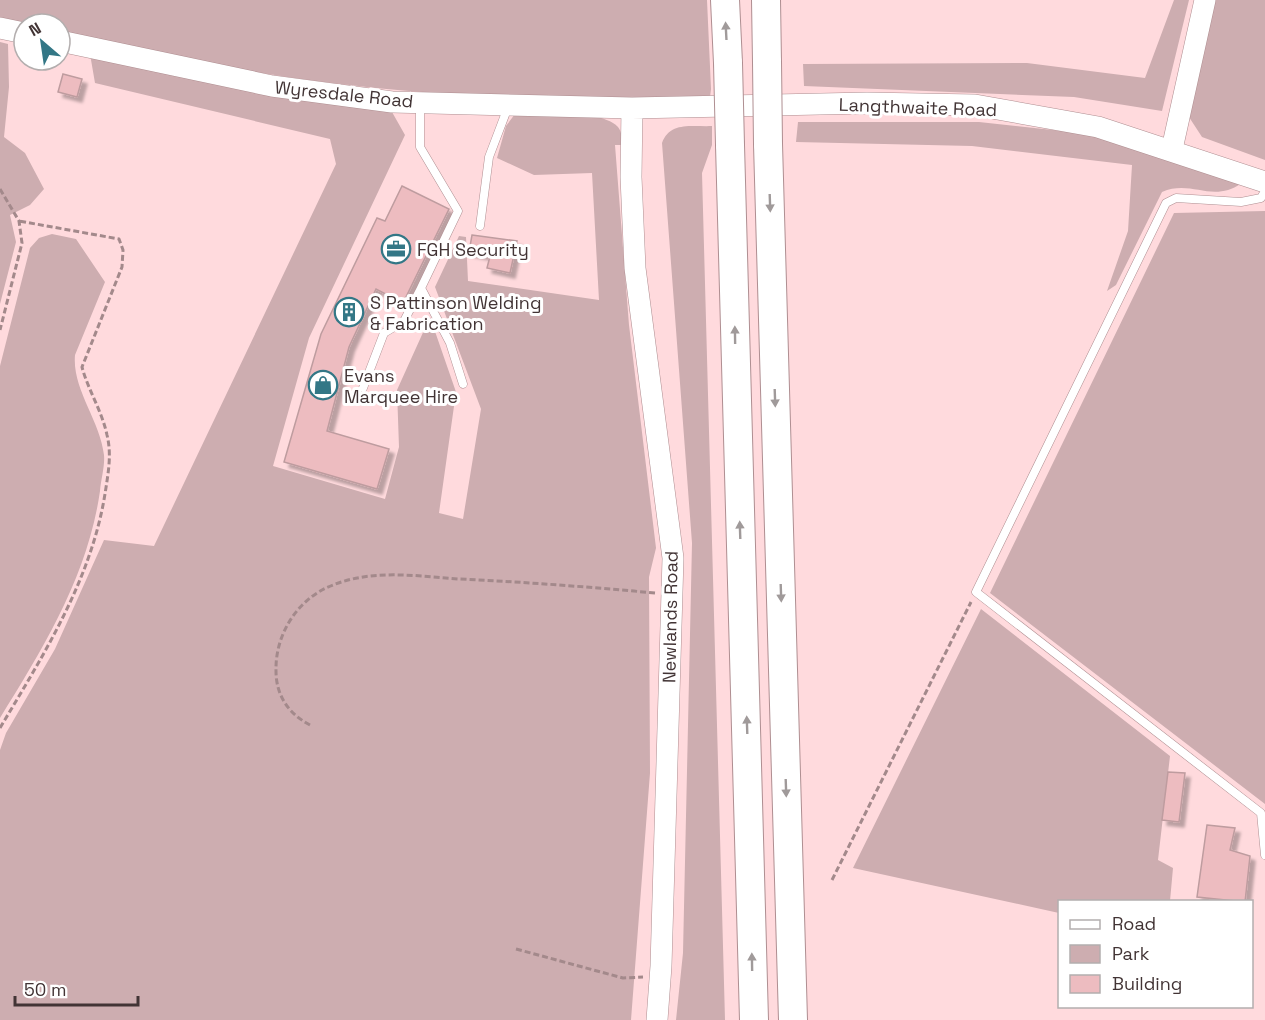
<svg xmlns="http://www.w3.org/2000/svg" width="1265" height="1020" font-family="'Space Grotesk',sans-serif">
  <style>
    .green { fill: #cdadb0 }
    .building { fill: #edbcc0; stroke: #be9c9f; stroke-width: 1.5; filter: url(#shadow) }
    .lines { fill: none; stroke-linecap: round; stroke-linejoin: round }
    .lane-casing { stroke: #af8e91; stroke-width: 9 }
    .secondary-casing { stroke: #af8e91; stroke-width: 22 }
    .highway-casing { stroke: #af8e91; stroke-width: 30 }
    .path { stroke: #a3898b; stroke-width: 3; stroke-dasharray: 6 3; stroke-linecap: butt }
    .lane { stroke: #fff; stroke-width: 8 }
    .secondary { stroke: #fff; stroke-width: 21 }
    .highway { stroke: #fff; stroke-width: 28 }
    .highway-bridge-casing { stroke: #af8e91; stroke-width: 30; stroke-linecap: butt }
    .highway-bridge { stroke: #fff; stroke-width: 28 }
    .oneway { fill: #a09a9a }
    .labels { text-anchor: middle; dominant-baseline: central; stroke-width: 6; stroke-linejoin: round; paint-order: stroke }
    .street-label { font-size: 18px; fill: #423435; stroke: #fff }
    .poi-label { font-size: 18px; fill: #423435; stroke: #fff; text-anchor: start }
  </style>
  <defs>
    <filter id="shadow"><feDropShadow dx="5" dy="5" stdDeviation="1.5" flood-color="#0004"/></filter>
  </defs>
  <rect width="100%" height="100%" fill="#ffdadd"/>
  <path class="green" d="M0,0H707L711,89L710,97C638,97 567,98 496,96C352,92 200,66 60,33V24H24L0,19Z
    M1174,0H1189L1162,111L1074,97L804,86L803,64L1027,63L1145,78Z
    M1214,0H1265V160L1202,137L1187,114Z
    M0,42L8,44L9,87L4,137L25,153L44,189L30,205L10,215L16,242L0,304Z
    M90,54L392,112L405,135L309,338L273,466L385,499L399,447L397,390L430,317L456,392L439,513L463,519L481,409L435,287L459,236L466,237L468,281L599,300L592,173L534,175L497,158L506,126L515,114C540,114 601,109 618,127C622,132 622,139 622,145H615L629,325L656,548L649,577L650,773L631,1020H0V750L6,733L55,649L104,540L154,546L336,164L330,139L95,83Z
    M798,122H979L1080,133L1161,149L1242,183C1212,204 1192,179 1162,192L1116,285L1107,291L1128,231L1132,165L972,146L796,142Z
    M712,126V145L702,173L725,1020H676L683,953L692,543L662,143C670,121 692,127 712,126Z
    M1265,211V804L990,593L1174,213Z
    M52,234L76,239L105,282L75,355C72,389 100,420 104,455C105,466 101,479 100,491C88,575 44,647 0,718V366L30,248L39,238Z
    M981,609L1170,756L1158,860L1173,868L1170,901L1060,902L1059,913L853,868Z"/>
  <path class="building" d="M63,74L82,79L77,97L58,92Z
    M402,186L449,209L403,303L376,289L349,347L327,431L389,449L377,489L284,462L321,334L377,218L385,221Z
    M472,235L517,241L510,273L487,268L490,256L469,252Z
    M1168,772L1185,773L1179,822L1162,820Z
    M1207,825L1235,828L1230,850L1250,856L1245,902L1197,897Z"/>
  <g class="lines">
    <g class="lane-casing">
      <path id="lane" d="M420,104V147L458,211L421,288L450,343L463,384
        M1265,191L1261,198L1241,202L1176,198L1166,203L976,592L1261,813L1265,855
        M480,226L489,157L508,107
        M363,388L384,333L404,321L421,288"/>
    </g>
    <g class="secondary-casing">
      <path id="secondary" d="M0,28L24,33
        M60,41L272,86L392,102L632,108L867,103L975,105L1098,127L1265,182
        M632,108L631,177L635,268L673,558L661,966L657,1020
        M1172,149L1205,0"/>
    </g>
    <g class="highway-casing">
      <path id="highway" d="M725,0L728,63
        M766,0L767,62
        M768,144L793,1020
        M730,145L754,1020"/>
    </g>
    <path class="path" d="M0,189L19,221L22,243L0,330
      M310,725C289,714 276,696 276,671C275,634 298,598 333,585C373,569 417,576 459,579C525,582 590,587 655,593
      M0,728C44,654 91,580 105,494C108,474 112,455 107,435C102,411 88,390 82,367L122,267L123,250L119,239L19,221
      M832,880L971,602
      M516,949L623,978L643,977"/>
    <use href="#lane" class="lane"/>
    <use href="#secondary" class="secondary"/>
    <use href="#highway" class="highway"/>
    <g class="highway-bridge-casing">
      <path id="highway-bridge" d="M767,62L768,144
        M728,63L730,145"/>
    </g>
    <use href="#highway-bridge" class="highway-bridge"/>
  </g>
  <defs><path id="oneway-solid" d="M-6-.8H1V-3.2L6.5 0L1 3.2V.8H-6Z" transform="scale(1.5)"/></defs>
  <g class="oneway">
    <use href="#oneway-solid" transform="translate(726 31) rotate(-93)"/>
    <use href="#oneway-solid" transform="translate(770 203) rotate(88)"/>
    <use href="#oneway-solid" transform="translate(735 335) rotate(-91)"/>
    <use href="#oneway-solid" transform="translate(775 398) rotate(88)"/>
    <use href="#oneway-solid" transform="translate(740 530) rotate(-92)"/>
    <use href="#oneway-solid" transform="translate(781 593) rotate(88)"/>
    <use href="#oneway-solid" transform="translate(747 725) rotate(-92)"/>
    <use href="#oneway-solid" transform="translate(786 788) rotate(88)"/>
    <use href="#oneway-solid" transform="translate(752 962) rotate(-91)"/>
  </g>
  <defs>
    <g id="office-ring" transform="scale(1.5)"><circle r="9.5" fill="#fff" stroke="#337786" stroke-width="1.5"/><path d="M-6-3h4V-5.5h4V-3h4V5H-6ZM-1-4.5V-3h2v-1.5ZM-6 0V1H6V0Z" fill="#337786"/></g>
    <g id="building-ring" transform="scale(1.5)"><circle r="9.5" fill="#fff" stroke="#337786" stroke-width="1.5"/><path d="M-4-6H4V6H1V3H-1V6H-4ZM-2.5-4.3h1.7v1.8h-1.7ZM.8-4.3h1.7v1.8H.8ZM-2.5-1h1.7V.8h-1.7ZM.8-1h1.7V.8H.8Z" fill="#337786"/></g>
    <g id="shop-ring" transform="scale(1.5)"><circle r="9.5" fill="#fff" stroke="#337786" stroke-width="1.5"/><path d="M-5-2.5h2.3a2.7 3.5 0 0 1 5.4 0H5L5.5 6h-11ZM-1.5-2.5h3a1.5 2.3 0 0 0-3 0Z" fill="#337786"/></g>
  </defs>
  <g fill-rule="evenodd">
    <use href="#office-ring" x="396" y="249"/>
    <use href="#building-ring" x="349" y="312"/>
    <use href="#shop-ring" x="323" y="385"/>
  </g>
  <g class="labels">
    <g class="street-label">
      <text transform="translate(344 94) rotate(6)">Wyresdale Road</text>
      <text transform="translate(918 107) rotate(2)">Langthwaite Road</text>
      <text transform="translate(670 617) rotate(-89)">Newlands Road</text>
    </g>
    <g class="poi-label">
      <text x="417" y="249">FGH Security</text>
      <text x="370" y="302">S Pattinson Welding<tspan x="370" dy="21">&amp; Fabrication</tspan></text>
      <text x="344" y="375">Evans<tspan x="344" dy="21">Marquee Hire</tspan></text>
    </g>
  </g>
  <rect x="1058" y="900" width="195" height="108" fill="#ffffff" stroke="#b3aeae" stroke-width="1.5"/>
  <rect x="1070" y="920" width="30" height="9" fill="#ffffff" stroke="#b3aeae" stroke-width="1.5"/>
  <text x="1112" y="930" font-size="18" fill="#423435">Road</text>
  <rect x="1070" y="945" width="30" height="18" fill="#cdadb0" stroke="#b3aeae" stroke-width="1.5"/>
  <text x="1112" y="960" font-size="18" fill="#423435">Park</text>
  <rect x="1070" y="975" width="30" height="18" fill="#edbcc0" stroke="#b3aeae" stroke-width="1.5"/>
  <text x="1112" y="990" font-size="18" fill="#423435">Building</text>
  <g transform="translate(42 42) rotate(331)"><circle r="28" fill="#ffffff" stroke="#b3aeae" stroke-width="1.5"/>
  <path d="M0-4.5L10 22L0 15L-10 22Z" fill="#337786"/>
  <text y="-9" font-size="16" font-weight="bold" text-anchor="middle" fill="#423435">N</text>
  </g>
  <path d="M15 996v9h123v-9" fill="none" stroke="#423435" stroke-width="3"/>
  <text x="24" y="996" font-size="18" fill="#423435" stroke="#ffffff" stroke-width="4.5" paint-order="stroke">50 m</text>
</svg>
